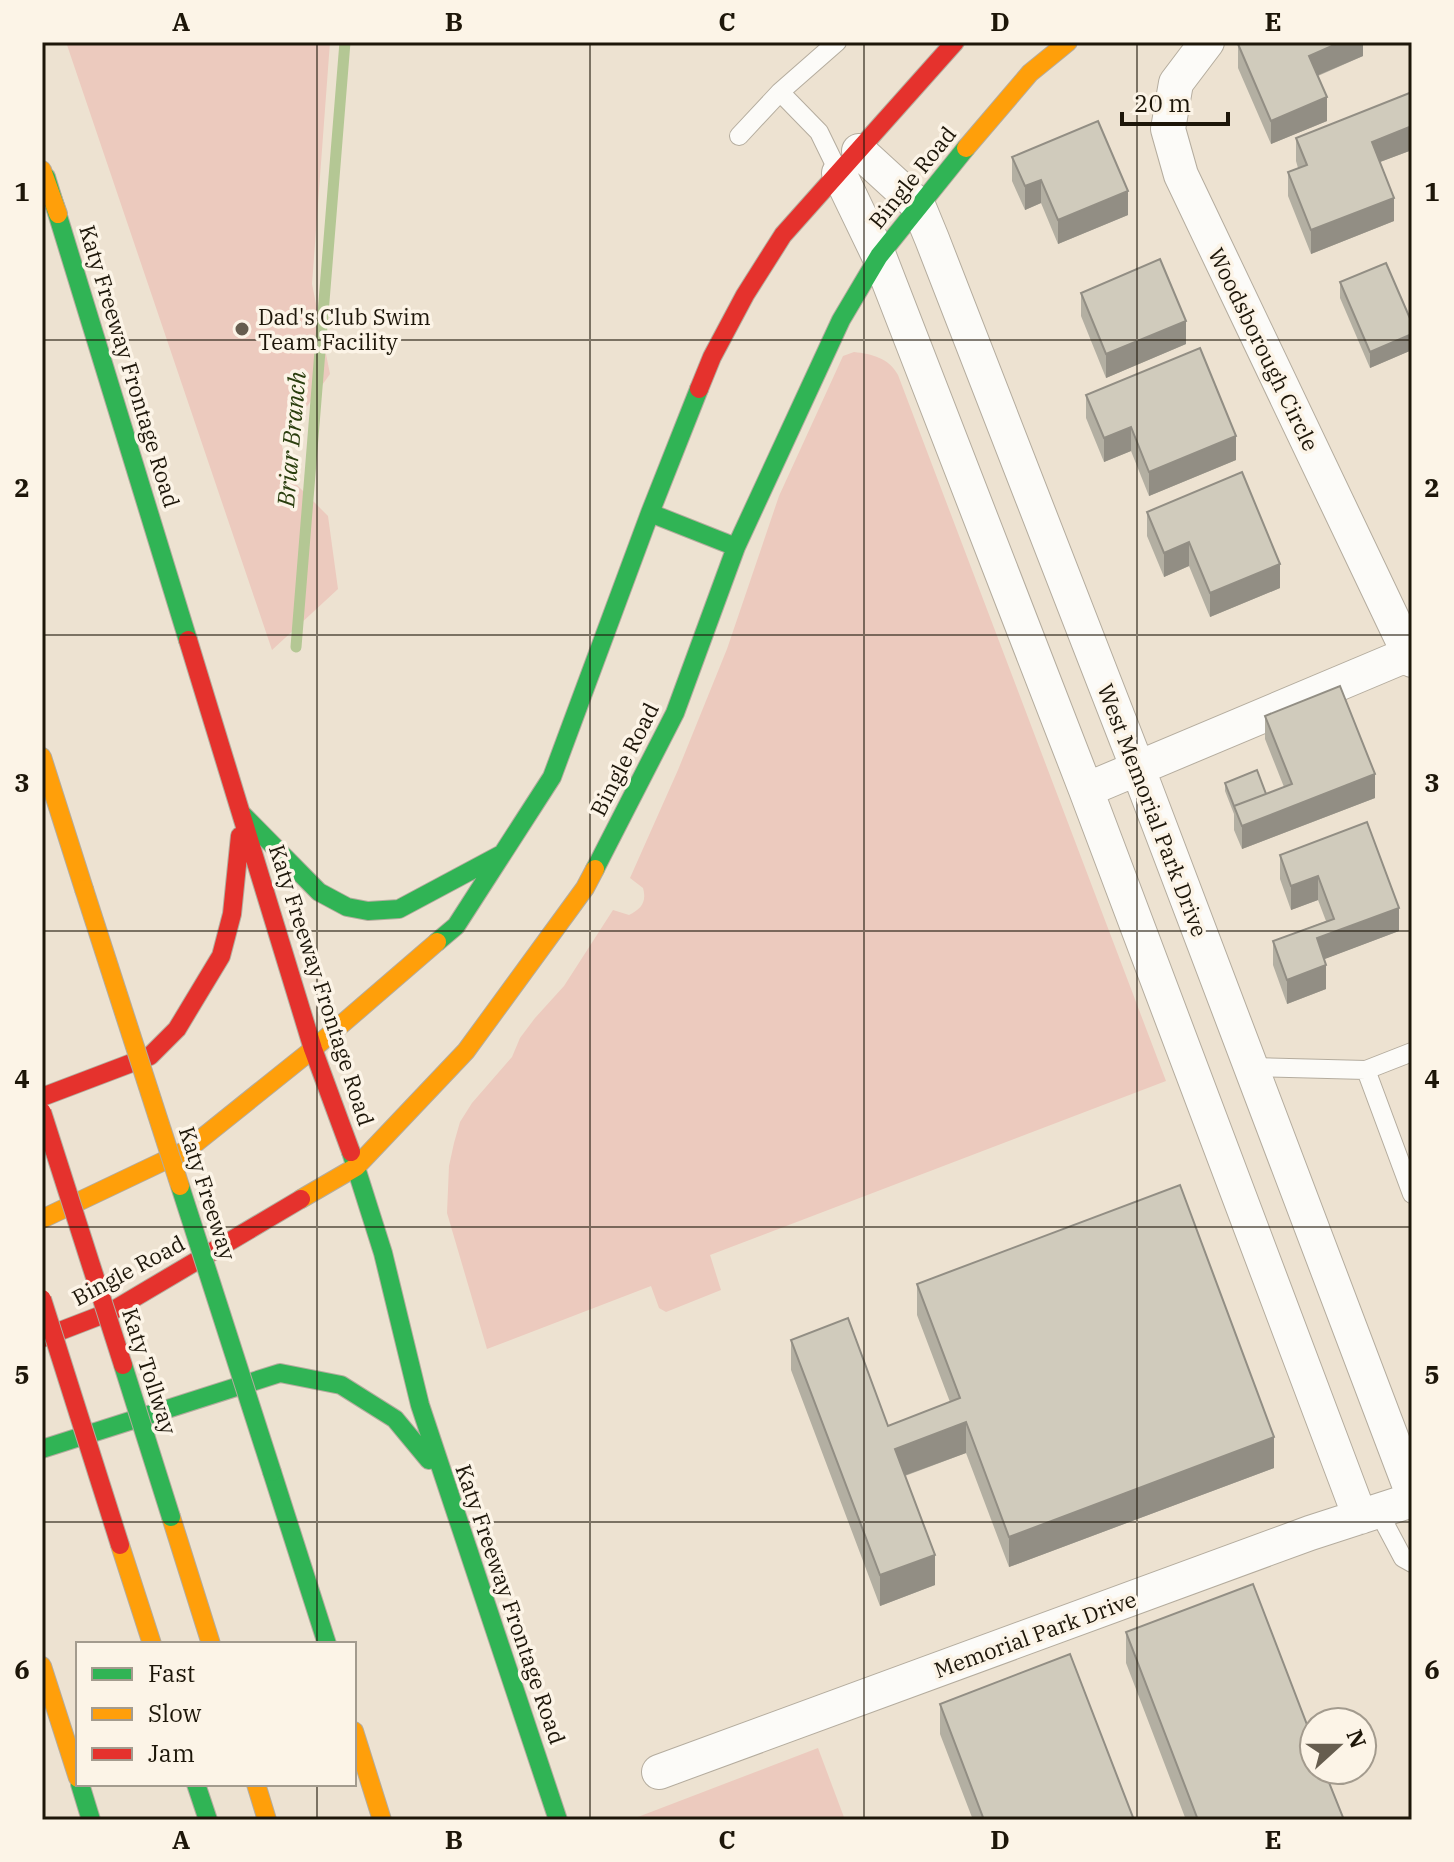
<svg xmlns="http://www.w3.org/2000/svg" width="1454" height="1862" font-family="'IBM Plex Serif',serif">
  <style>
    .green { fill: #eccabe }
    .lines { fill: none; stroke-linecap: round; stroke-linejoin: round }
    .stream { stroke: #b4c794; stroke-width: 11 }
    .lane-casing { stroke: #b4ac9e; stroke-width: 20 }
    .street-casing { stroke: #b4ac9e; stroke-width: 36 }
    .fast-casing { stroke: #b4ac9e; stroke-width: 20 }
    .slow-casing { stroke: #b4ac9e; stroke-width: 20 }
    .jam-casing { stroke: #b4ac9e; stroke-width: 20 }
    .lane { stroke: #fcfbf8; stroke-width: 18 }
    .street { stroke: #fcfbf8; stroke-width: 34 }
    .fast { stroke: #30b455; stroke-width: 18 }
    .slow { stroke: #ff9f0a; stroke-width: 18 }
    .jam { stroke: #e5322d; stroke-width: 18 }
    .fast-bridge-casing { stroke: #b4ac9e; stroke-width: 20; stroke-linecap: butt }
    .slow-bridge-casing { stroke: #b4ac9e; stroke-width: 20; stroke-linecap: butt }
    .jam-bridge-casing { stroke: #b4ac9e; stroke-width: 20; stroke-linecap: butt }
    .fast-bridge { stroke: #30b455; stroke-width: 18 }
    .slow-bridge { stroke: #ff9f0a; stroke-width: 18 }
    .jam-bridge { stroke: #e5322d; stroke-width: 18 }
    .wall { fill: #b3afa2 }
    .shaded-wall { fill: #928e84 }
    .building { fill: #d0cbbc; stroke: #928e84; stroke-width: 2 }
    .grid { fill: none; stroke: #1d1609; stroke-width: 2; stroke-opacity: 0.55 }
    .poi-dot { fill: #665d4f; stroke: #fcf4e7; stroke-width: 3 }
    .labels { text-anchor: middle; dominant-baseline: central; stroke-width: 7; stroke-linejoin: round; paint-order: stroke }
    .street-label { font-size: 22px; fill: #1d1609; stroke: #fcf4e7 }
    .poi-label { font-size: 22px; fill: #1d1609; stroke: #fcf4e7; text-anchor: start }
    .water-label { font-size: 24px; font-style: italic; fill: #2a3e0e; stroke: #fcf4e7 }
    .neatline { fill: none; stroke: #1d1609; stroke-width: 3 }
    .grid-label { font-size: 26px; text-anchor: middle; font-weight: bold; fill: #1d1609 }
  </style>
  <rect width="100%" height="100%" fill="#ede2d1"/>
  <path class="green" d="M66,42H330L312,284L330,374L281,443L292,480L328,516L338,589L272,650Z
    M854,352C872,354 889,358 898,375L1166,1081L710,1255L721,1290L666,1312L659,1308L651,1286L487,1349L447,1213L449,1166L454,1143L460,1122L472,1103L512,1057L520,1038L535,1018L564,986L613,910L629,915C641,909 647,902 643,888L630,878L678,770L727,649L779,496L843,356Z
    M818,1748L845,1820H630Z"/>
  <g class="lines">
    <path class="stream" d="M296,647L345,42"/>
    <g class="lane-casing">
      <path id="lane" d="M780,92L819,132L839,173
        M739,136L780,92L837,42
        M1251,1067L1366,1070L1412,1052
        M1366,1070L1412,1194
        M1378,1511L1403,1558L1412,1563"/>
    </g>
    <g class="street-casing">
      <path id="street" d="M1207,42L1176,83L1168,129L1181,175L1412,660
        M859,151L918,205L932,239L1138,769L1412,1492
        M839,173L879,256L1086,790L1360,1517
        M1086,790L1409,654
        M659,1772L1310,1533L1412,1500"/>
    </g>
    <g class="fast-casing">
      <path id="fast" d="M46,177L188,640
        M650,513L736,547
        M243,815L319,892L347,907L368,911L399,909L500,855
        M595,869L675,713L736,547L841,320L879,256L966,148
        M437,942L456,926L552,777L650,513L699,389
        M351,1152L383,1253L420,1405L558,1820
        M42,1449L280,1373L341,1385L395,1419L429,1460
        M272,1472L327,1644
        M80,1784L91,1820
        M196,1784L208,1820"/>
    </g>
    <g class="slow-casing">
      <path id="slow" d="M966,148L1030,73L1068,42
        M42,170L58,214
        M42,757L84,889
        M301,1199L356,1167L466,1051L585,888L595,869
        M42,1219L187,1150L313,1049L437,942
        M171,1517L211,1644
        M120,1545L152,1644
        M42,1666L78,1778
        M354,1731L382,1820
        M256,1784L267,1820"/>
    </g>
    <g class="jam-casing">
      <path id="jam" d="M699,389L712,357L745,295L783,235L955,42
        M188,640L313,1049L351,1152
        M42,1097L150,1056L177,1029L221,956L232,914L240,836
        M42,1338L112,1311L301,1199"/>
    </g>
    <use href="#lane" class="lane"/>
    <use href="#street" class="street"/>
    <use href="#fast" class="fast"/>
    <use href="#slow" class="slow"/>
    <use href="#jam" class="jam"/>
    <g class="fast-bridge-casing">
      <path id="fast-bridge" d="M180,1186L272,1472
        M123,1365L171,1517"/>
    </g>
    <g class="slow-bridge-casing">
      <path id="slow-bridge" d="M84,889L180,1186"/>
    </g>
    <g class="jam-bridge-casing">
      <path id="jam-bridge" d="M42,1112L123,1365
        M42,1299L120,1545"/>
    </g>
    <use href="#fast-bridge" class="fast-bridge"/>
    <use href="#slow-bridge" class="slow-bridge"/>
    <use href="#jam-bridge" class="jam-bridge"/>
  </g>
  <path class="wall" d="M1363,42V56L1318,76L1327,121L1271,144L1238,68V44Z
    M1412,92V150L1380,162L1394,221L1311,254L1288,196V172L1298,168L1296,161V138Z
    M1012,157L1128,215L1058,244L1041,203L1025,210L1012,181Z
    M1340,282L1412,323V350L1370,368L1340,298Z
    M1081,293L1186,344L1106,378L1081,316Z
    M1086,395L1236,460L1149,496L1131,451L1104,462L1086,418Z
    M1147,512L1280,588L1210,617L1189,566L1164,577L1147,536Z
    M1265,716L1375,798L1242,849L1234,830V814L1225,791V783L1266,794L1284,787L1265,739Z
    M1367,822L1399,931L1324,959L1326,989L1287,1004L1273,965V941L1326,921L1318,900L1291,910L1280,879V855Z
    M917,1284L1274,1468L1009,1567L966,1453L905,1476L935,1585L880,1606L791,1370V1340L888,1426L950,1402L917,1315Z
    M1126,1632L1344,1820H1186L1126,1663Z
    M940,1704L1134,1820H973L940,1734Z"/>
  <path class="shaded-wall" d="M1341,42H1363V56L1309,79V56Z
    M1327,97V121L1271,144V121Z
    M1412,126V150L1372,165V142Z
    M1041,180V203L1025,210V186Z
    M1128,191V215L1058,244V220Z
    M1394,198V221L1311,254V230Z
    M1186,321V344L1106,378V354Z
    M1412,334V350L1370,368V352Z
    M1131,427V451L1104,462V438Z
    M1236,436V460L1149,496V472Z
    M1189,542V566L1164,577V553Z
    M1280,564V588L1210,617V593Z
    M1375,774V798L1242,849V826Z
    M1318,876V900L1291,910V886Z
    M1399,908V931L1317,962V938Z
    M1326,965V989L1287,1004V980Z
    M966,1422V1453L895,1479V1449Z
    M1274,1437V1468L1009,1567V1537Z
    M935,1555V1585L880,1606V1575Z"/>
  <path class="building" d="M1244,42H1341L1309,56L1327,97L1271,121L1238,44Z
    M1412,92V126L1372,142L1394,198L1311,230L1288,172L1307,165L1296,138Z
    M1098,121L1128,191L1058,220L1041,180L1025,186L1012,157Z
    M1160,259L1186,321L1106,354L1081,293Z
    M1386,263L1412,323V334L1370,352L1340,282Z
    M1200,348L1236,436L1149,472L1131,427L1104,438L1086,395Z
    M1242,472L1280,564L1210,593L1189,542L1164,553L1147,512Z
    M1340,686L1375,774L1242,826L1234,806L1292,784L1265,716Z
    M1257,770L1266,794L1234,806L1225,783Z
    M1367,822L1399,908L1317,938L1326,965L1287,980L1273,941L1334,919L1318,876L1291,886L1280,855Z
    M1180,1185L1274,1437L1009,1537L966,1422L895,1449L935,1555L880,1575L791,1340L848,1318L888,1426L960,1398L917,1284Z
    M1253,1584L1314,1743V1770H1324L1344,1820H1198L1126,1632Z
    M1070,1654L1134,1820H984L940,1704Z"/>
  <path class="grid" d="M317,42V1644M590,42V1820M864,42V1820M1137,42V1820M42,340H1412M42,635H1412M42,931H1412M42,1227H1412M42,1522H1412M317,1784V1820"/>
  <circle class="poi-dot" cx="242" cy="329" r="8"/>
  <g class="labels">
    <g class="street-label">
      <text transform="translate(912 177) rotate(-51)">Bingle Road</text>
      <text transform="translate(1264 349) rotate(64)">Woodsborough Circle</text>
      <text transform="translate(130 366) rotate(73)">Katy Freeway Frontage Road</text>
      <text transform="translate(624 759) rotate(-63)">Bingle Road</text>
      <text transform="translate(1153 810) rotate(69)">West Memorial Park Drive</text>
      <text transform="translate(322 985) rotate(72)">Katy Freeway Frontage Road</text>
      <text transform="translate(208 1193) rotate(72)">Katy Freeway</text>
      <text transform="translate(128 1270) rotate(-28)">Bingle Road</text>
      <text transform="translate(150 1371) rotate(72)">Katy Tollway</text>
      <text transform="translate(511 1604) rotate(71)">Katy Freeway Frontage Road</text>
      <text transform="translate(1035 1634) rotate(-20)">Memorial Park Drive</text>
    </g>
    <g class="poi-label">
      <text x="258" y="316">Dad's Club Swim<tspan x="258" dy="25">Team Facility</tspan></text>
    </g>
    <g class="water-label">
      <text transform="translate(291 439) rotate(-85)">Briar Branch</text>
    </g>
  </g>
  <rect width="1454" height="1862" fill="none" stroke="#fcf4e7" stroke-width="88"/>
  <rect x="76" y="1642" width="280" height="144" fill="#fcf4e7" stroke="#a39b8e" stroke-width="2"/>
  <rect x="92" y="1668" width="40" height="12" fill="#30b455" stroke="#a39b8e" stroke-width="2"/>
  <text x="148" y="1682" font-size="24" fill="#1d1609">Fast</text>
  <rect x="92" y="1708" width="40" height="12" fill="#ff9f0a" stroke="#a39b8e" stroke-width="2"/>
  <text x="148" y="1722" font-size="24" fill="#1d1609">Slow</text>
  <rect x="92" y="1748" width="40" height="12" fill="#e5322d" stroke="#a39b8e" stroke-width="2"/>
  <text x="148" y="1762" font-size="24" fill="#1d1609">Jam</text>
  <g transform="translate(1338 1746) rotate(69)"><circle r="38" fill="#fcf4e7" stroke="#a39b8e" stroke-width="2"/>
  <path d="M0-6L14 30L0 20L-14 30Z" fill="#665d4f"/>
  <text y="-12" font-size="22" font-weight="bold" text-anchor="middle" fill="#1d1609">N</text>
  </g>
  <path d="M1122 112v12h106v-12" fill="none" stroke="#1d1609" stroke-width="4"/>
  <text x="1134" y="112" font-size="24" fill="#1d1609" stroke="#fcf4e7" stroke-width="6" paint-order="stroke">20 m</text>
  <rect x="44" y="44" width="1366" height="1774" class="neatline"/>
  <g class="grid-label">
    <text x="181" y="31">A</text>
    <text x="454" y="31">B</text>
    <text x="727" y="31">C</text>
    <text x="1000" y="31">D</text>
    <text x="1273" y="31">E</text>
    <text x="22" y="201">1</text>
    <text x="1432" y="201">1</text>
    <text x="22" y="497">2</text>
    <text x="1432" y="497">2</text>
    <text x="22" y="792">3</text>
    <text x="1432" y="792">3</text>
    <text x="22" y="1088">4</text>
    <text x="1432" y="1088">4</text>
    <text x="22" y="1384">5</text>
    <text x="1432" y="1384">5</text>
    <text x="22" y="1679">6</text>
    <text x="1432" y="1679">6</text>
    <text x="181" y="1849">A</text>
    <text x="454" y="1849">B</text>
    <text x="727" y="1849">C</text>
    <text x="1000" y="1849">D</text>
    <text x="1273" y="1849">E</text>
  </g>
</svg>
